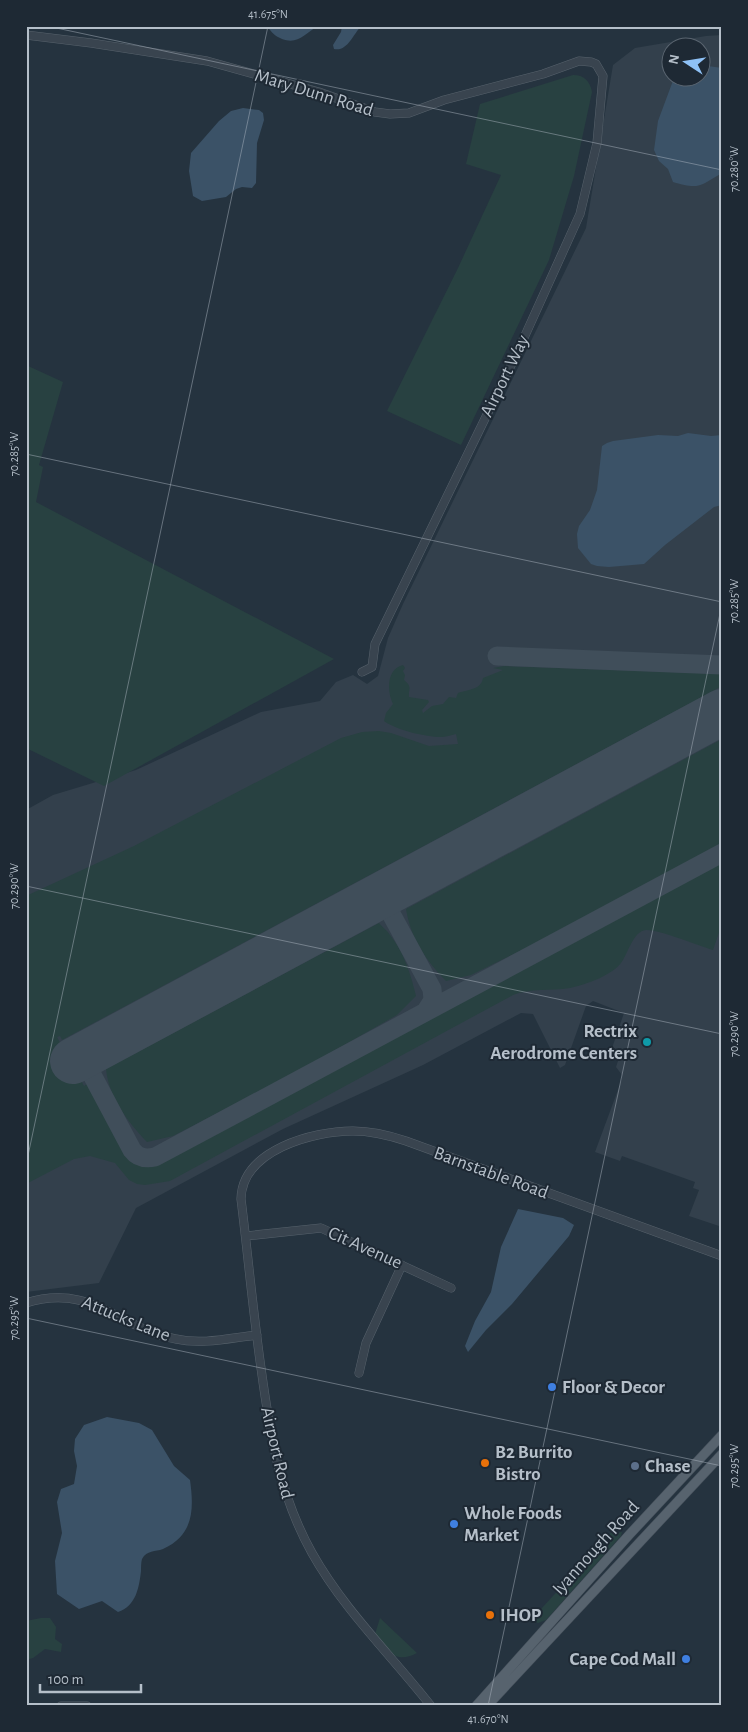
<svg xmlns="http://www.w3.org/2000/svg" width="748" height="1732" font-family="'Alegreya Sans',sans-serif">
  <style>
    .airport { fill: #33404c; fill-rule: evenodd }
    .green { fill: #284141 }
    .water { fill: #3b5267 }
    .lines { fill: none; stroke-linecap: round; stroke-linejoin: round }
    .taxiway { stroke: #404e5a; stroke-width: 19 }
    .runway { stroke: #404e5a; stroke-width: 46 }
    .minor-casing { stroke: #57626c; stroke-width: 9 }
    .major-casing { stroke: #45505b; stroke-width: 10 }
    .minor { stroke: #39444f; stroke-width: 8 }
    .major { stroke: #57636e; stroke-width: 9 }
    .ticks { fill: none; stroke: #b5bfc9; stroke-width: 1; stroke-opacity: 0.45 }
    .culture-dot { fill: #0f9aa8; stroke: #1e2934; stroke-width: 2 }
    .shop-dot { fill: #3f7fe0; stroke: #1e2934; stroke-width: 2 }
    .food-dot { fill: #e8710a; stroke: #1e2934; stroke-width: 2 }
    .service-dot { fill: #5c6f8a; stroke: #1e2934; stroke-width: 2 }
    .labels { text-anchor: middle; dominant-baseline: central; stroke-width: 4; stroke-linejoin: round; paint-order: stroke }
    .street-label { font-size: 19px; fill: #b5bfc9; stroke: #1e2934 }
    .poi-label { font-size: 19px; font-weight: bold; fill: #b5bfc9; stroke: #1e2934; text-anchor: start }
    .neatline { fill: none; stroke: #b5bfc9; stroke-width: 2 }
    .ticks-label { font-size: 12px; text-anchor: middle; fill: #b5bfc9 }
  </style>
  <rect width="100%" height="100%" fill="#25333f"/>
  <path class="airport" d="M722,35V1227L689,1216L699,1190L693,1188L695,1182L622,1156L620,1161L595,1152L622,1079V1075L616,1067L619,1058L610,1054L624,1013L593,1001L586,1006L565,1065L560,1068L533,1014L521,1013L423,1065L283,1129L136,1208L99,1283L26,1292V810L53,795L136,770L261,712L320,701L336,682L353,675L367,684L378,676L388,638L403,604L586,228L613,65L635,48L706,36ZM670,48H700V78H670Z"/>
  <path class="green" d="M573,75C584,75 590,81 592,92L574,176L549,260L461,445L387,411L458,268L501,175L466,164L480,104Z
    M26,365L63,382L39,465L43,467L36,502L334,659L104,786L26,748Z
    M403,665L405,668L403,671L405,675L404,680C413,687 408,689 409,697L428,700L429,702L422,710L423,713L432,706L443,704L449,697L456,698L458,693C469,689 481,690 483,678L503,670L493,668L504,666L722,674V686L62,1040L60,1036L57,1037L63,1048L65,1047L79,1074L78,1075L84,1086L87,1084L125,1155L136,1164L146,1167L156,1165L685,881L722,863V924L713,950C700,946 657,929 646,930C633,931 628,954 621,963C618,967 614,970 609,973C598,980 583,985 570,988C550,991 531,988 513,995L170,1181L145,1185L137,1184L129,1180L115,1163L90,1156L74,1159L26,1184V896L134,846L341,738L362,732L379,731L391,733L429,746L458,744L456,734C451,735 446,737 441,737C426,737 396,730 384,721L386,713L393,704C387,692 386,669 403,665Z
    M722,739V844L526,948L471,975L446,981C425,959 411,939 406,909Z
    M379,923C382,927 387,930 390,935C404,952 411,975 416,996L397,1015L291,1075L173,1136L147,1142C128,1122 109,1098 106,1069Z
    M615,1528L617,1533L622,1532L621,1536L546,1620L538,1623L531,1620Z
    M41,1618H50L56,1627L55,1639L62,1644L61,1652L45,1649L33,1658L26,1660V1621Z
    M380,1618L417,1653C394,1665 389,1650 375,1634Z"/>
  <path class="water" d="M267,26H318C304,34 298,45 282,39C275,36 272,33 267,26Z
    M342,26H361C353,35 347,52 334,49L333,45L341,32Z
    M701,65L722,68V173C700,186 699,190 673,182L668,169L659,161L654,150L658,121L674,78H700Z
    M243,108L259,110L263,113L264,120L257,143L256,183L252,188L242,187L236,189L226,197L202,201L193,196L189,171L191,153L219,121L231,111Z
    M688,433L711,436L722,435V505L714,507L665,545L644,564L609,567L597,566L591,564L578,548L577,534L579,526L590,510L597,490L602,446L607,443L613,441L658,435L678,436Z
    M518,1209L563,1218L574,1225L569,1236L512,1304L486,1330L468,1352L465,1346L475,1321L491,1292L501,1247Z
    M107,1417L139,1423L152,1430L174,1466L190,1480C194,1509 194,1535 163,1549C155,1552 147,1550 142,1559C141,1562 141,1568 141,1571C139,1588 136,1606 118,1612L102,1601L79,1609L57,1594L55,1561L62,1533L57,1502L61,1489L74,1484L77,1466L74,1451L75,1439L84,1425Z"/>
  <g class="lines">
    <path class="taxiway" d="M497,656L722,665
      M364,904H381L389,910L432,989L433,1000L426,1011
      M389,910C387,899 391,894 399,885
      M82,1056L132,1150C138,1158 145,1159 155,1157L722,853"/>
    <path class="runway" d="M73,1061L722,712"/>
    <g class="minor-casing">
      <path id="minor" d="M26,35L91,43L207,61L319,92L375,112L390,114L409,113L444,100L543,74L579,61L591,62L596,64L603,76L597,143L580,214L518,351L375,644L372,667L362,672
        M246,1236L321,1228L451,1288
        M26,1303C92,1282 119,1329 176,1339C202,1345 230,1338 257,1335
        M359,1373L366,1343L402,1265
        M61,1706H87
        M431,1706C391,1655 344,1610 312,1553C279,1494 270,1434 261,1368C253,1312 248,1255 241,1199C242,1150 313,1131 353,1131C371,1131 388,1135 406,1141L722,1256"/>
    </g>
    <g class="major-casing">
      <path id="major" d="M476,1706L629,1535L722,1435
        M487,1706L722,1454"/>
    </g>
    <use href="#minor" class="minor"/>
    <use href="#major" class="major"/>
  </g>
  <path class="ticks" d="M47,26L722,170M26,454L722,602M26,886L722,1034M26,1165L268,26M26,1318L722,1466M488,1706L722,604"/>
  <circle class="culture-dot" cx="647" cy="1042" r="5"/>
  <g class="shop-dot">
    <circle cx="552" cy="1387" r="5"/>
    <circle cx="454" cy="1524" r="5"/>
    <circle cx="686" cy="1659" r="5"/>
  </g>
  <g class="food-dot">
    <circle cx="485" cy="1463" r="5"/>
    <circle cx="490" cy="1615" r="5"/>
  </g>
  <circle class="service-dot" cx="635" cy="1466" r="5"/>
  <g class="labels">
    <g class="street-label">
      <text transform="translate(314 93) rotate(17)">Mary Dunn Road</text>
      <text transform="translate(505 376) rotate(-64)">Airport Way</text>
      <text transform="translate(491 1173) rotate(20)">Barnstable Road</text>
      <text transform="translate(365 1248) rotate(24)">Cit Avenue</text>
      <text transform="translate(126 1319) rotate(22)">Attucks Lane</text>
      <text transform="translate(277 1453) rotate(77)">Airport Road</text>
      <text transform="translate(596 1548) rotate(-48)">Iyannough Road</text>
    </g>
    <g class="poi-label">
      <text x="637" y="1031" text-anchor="end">Rectrix<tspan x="637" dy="22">Aerodrome Centers</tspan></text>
      <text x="562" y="1387">Floor &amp; Decor</text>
      <text x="495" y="1452">B2 Burrito<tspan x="495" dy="22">Bistro</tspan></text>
      <text x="645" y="1466">Chase</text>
      <text x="464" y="1513">Whole Foods<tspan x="464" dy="22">Market</tspan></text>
      <text x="500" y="1615">IHOP</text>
      <text x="676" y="1659" text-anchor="end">Cape Cod Mall</text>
    </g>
  </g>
  <rect width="748" height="1732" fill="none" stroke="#1e2934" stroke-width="55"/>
  <g transform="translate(686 62) rotate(282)"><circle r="24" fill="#1e2934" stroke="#5a6570"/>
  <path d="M0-4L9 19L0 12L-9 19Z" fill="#8ec1f6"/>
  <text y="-8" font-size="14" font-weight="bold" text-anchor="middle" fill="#b5bfc9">N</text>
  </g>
  <path d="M40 1684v8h101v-8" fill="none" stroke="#b5bfc9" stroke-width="2.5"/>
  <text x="48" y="1684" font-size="15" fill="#b5bfc9" stroke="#1e2934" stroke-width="4" paint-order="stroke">100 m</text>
  <rect x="28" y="28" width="692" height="1676" class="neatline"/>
  <g class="ticks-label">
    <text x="268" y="18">41.675°N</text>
    <text transform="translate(734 169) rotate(-90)" y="4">70.280°W</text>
    <text transform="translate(14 454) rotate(-90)" y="4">70.285°W</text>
    <text transform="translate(734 601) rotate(-90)" y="4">70.285°W</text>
    <text transform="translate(14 886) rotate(-90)" y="4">70.290°W</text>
    <text transform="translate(734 1034) rotate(-90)" y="4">70.290°W</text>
    <text transform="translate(14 1318) rotate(-90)" y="4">70.295°W</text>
    <text transform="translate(734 1466) rotate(-90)" y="4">70.295°W</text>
    <text x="488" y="1723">41.670°N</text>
  </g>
</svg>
